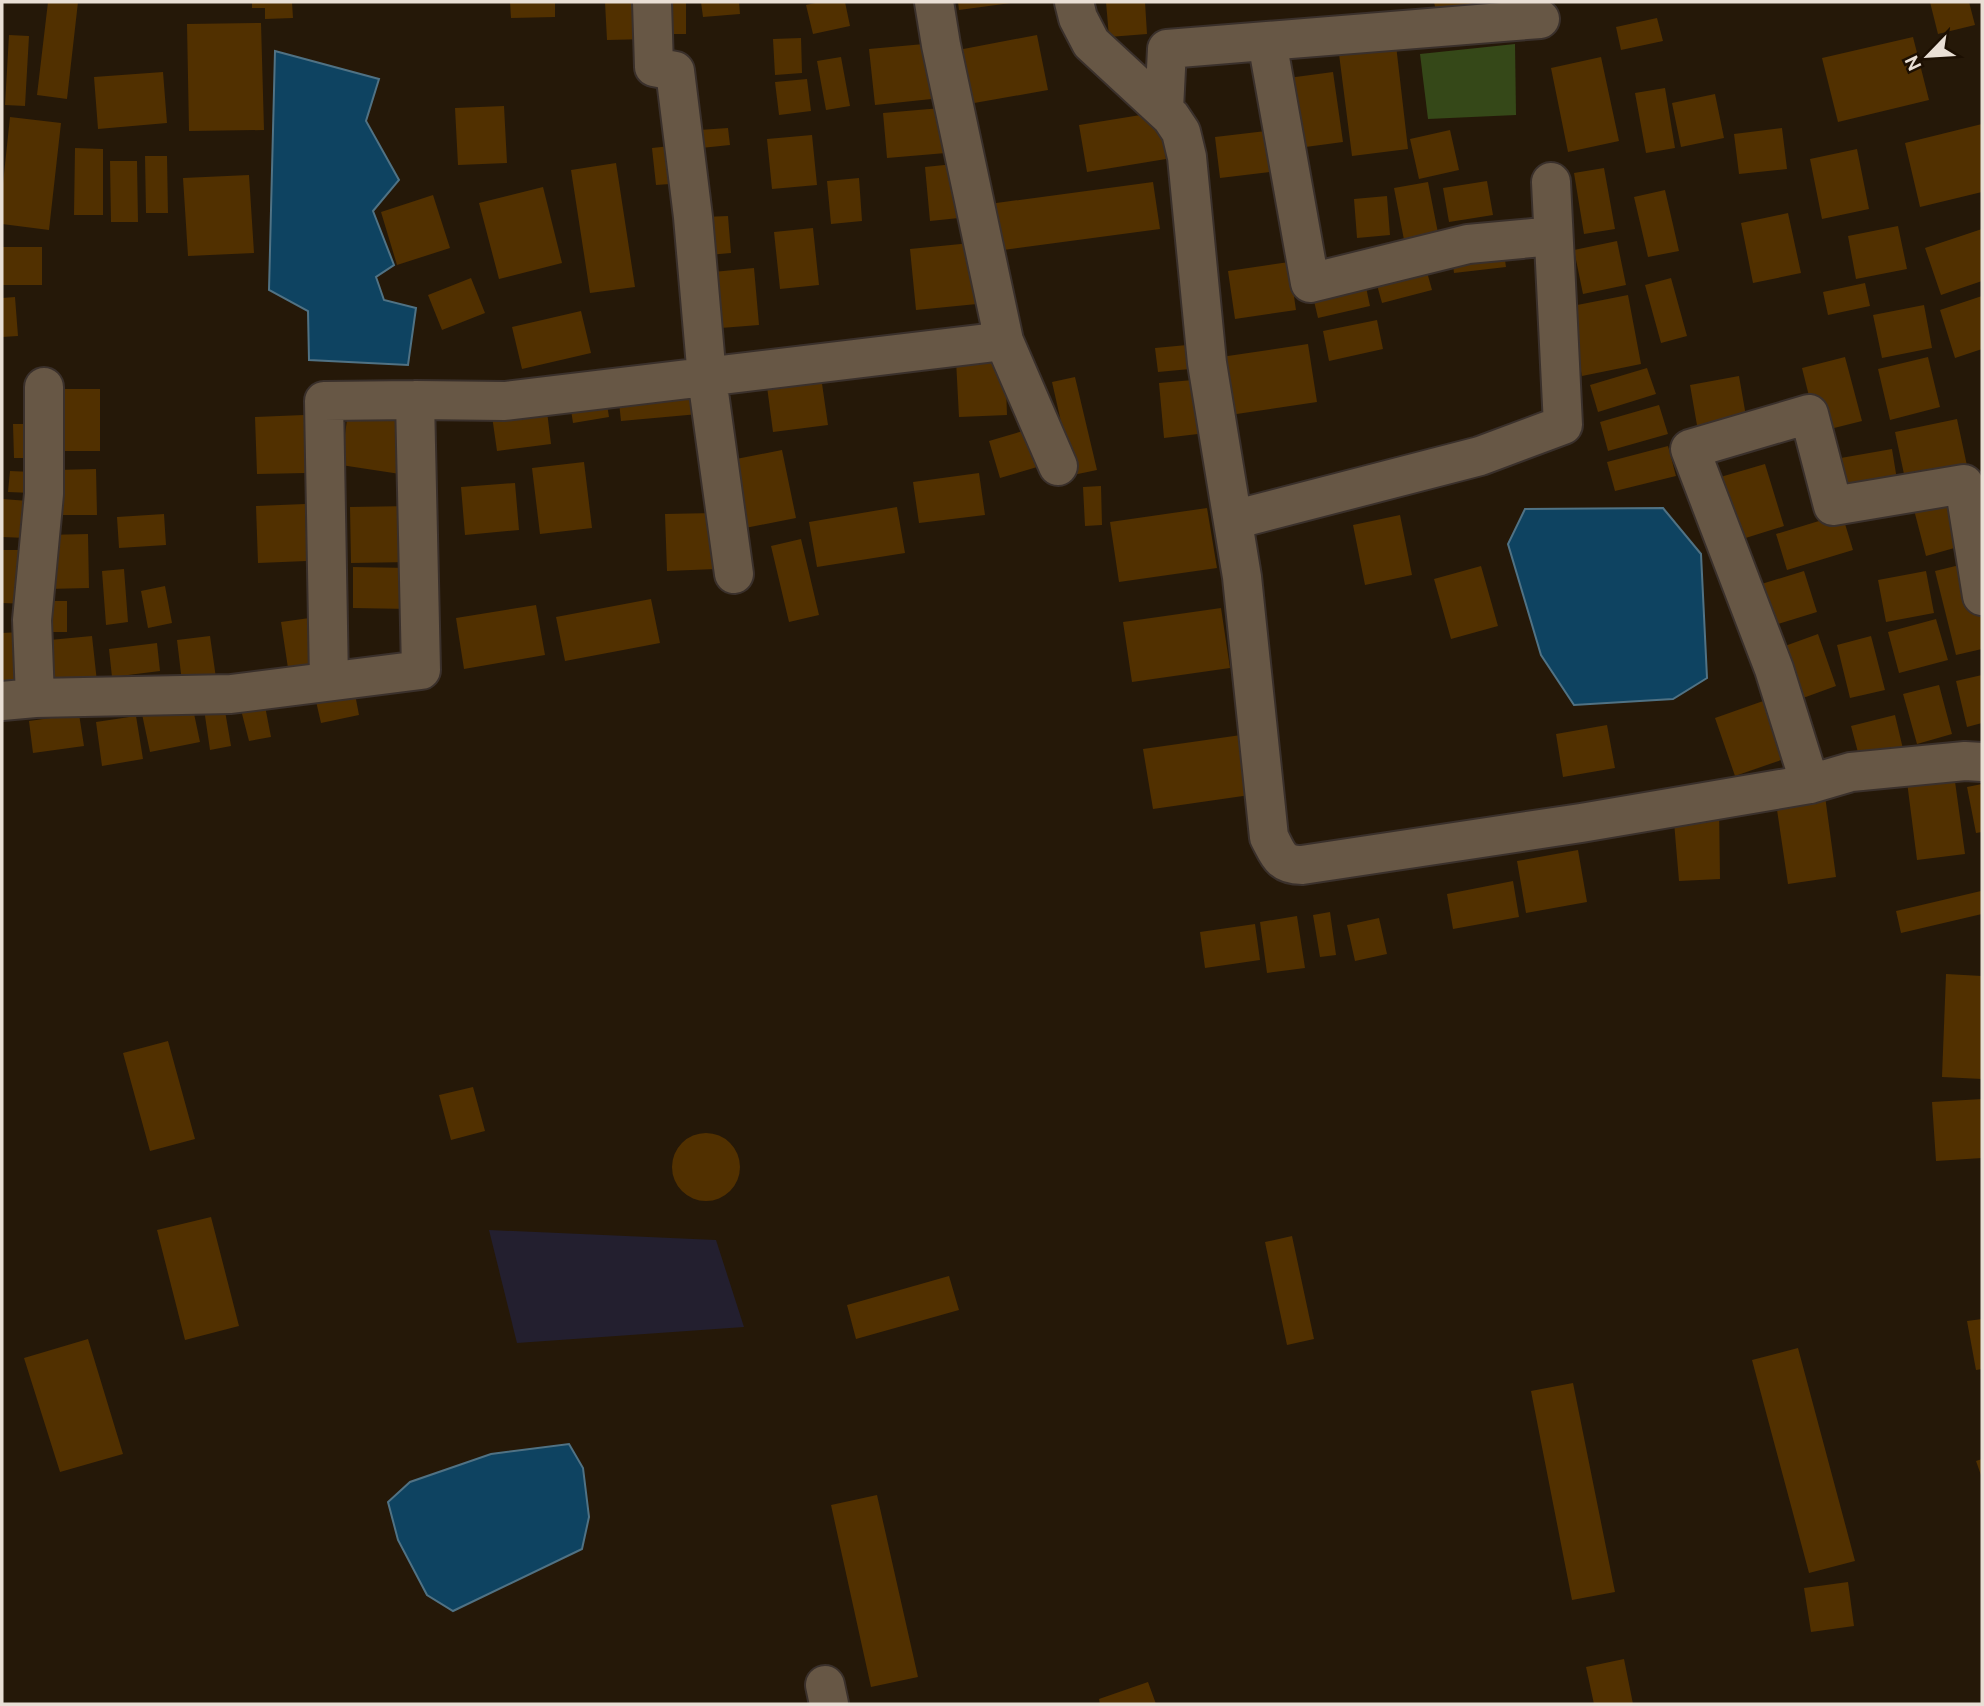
<svg xmlns="http://www.w3.org/2000/svg" width="1984" height="1706" font-family="Ubuntu,sans-serif">
  <style>
    .industrial { fill: #231f2f }
    .green { fill: #354818 }
    .water { fill: #0e4361; stroke: #507284; stroke-width: 2 }
    .building { fill: #513000 }
    .lines { fill: none; stroke-linecap: round; stroke-linejoin: round }
    .minor-casing { stroke: #3a302b; stroke-width: 42 }
    .minor { stroke: #675745; stroke-width: 38 }
  </style>
  <rect width="100%" height="100%" fill="#251808"/>
  <path class="industrial" d="M489,1230L716,1240L744,1327L517,1343Z"/>
  <path class="green" d="M1515,44L1516,115L1428,119L1420,54Z"/>
  <path class="water" d="M275,51L379,79L366,121L399,180L373,211L394,265L376,277L384,300L416,308L408,365L309,360L308,311L269,290Z
    M1663,508L1701,554L1707,678L1673,699L1574,705L1541,655L1508,544L1525,509Z
    M569,1444L583,1468L589,1517L582,1549L453,1611L427,1595L398,1540L388,1502L410,1482L491,1454Z"/>
  <path class="building" d="M48,2H78L67,99L37,95Z
    M252,2H292L293,18L265,19V8H252Z
    M510,2H555V17L511,18Z
    M605,2H648L649,39L607,40Z
    M656,2H686V34H656Z
    M701,2H739L740,14L703,17Z
    M820,2H845L850,26L813,34L806,5Z
    M958,2H1011V3L959,10Z
    M1106,2H1145L1147,34L1109,37Z
    M1434,2H1473V3L1436,11Z
    M1930,2H1969L1975,25L1938,34Z
    M1657,18L1663,41L1621,50L1616,27Z
    M261,23L264,130L189,131L187,24Z
    M9,35L29,36L25,106L5,105Z
    M1037,35L1048,90L963,105L953,51Z
    M1913,37L1929,100L1838,122L1822,58Z
    M801,38L802,73L775,75L773,39Z
    M935,43L941,98L875,105L869,49Z
    M1396,45L1408,149L1352,156L1339,54Z
    M841,57L850,106L826,110L817,61Z
    M1601,57L1619,141L1568,152L1551,68Z
    M163,72L167,123L98,129L94,77Z
    M1333,72L1343,142L1298,148L1288,78Z
    M807,79L811,111L779,115L775,82Z
    M1665,88L1675,148L1646,153L1635,93Z
    M1715,94L1724,138L1681,147L1672,103Z
    M504,106L507,163L458,165L455,108Z
    M941,108L946,153L887,158L883,113Z
    M1159,112L1166,159L1087,172L1079,125Z
    M10,117L61,123L49,230L2,224V193Z
    M1982,124V192L1920,207L1905,143Z
    M728,128L730,145L701,148L699,130Z
    M1782,128L1787,169L1739,174L1734,134Z
    M1450,130L1459,170L1419,179L1410,139Z
    M1266,131L1270,172L1220,178L1215,137Z
    M812,135L817,185L772,189L767,139Z
    M680,145L684,183L656,185L652,148Z
    M75,148L103,149V215H74Z
    M1857,149L1869,209L1822,219L1810,159Z
    M145,156H167L168,213H146Z
    M110,161H137L138,222H111Z
    M616,163L635,287L590,293L571,170Z
    M954,164L959,218L930,221L925,167Z
    M1604,168L1615,229L1584,234L1574,173Z
    M249,175L254,253L188,256L183,178Z
    M859,178L862,221L831,224L827,181Z
    M1487,181L1493,215L1449,222L1443,188Z
    M1153,182L1160,229L996,251L989,204Z
    M1428,182L1439,238L1405,245L1394,188Z
    M543,187L562,263L499,279L479,203Z
    M1665,190L1679,251L1648,257L1634,197Z
    M433,195L450,248L397,265L381,212Z
    M1387,196L1390,235L1357,238L1354,199Z
    M1788,213L1801,273L1753,283L1741,223Z
    M728,216L731,253L708,255L704,217Z
    M1500,225L1506,267L1454,273L1449,232Z
    M1898,226L1907,269L1856,279L1848,236Z
    M813,228L819,285L780,289L774,232Z
    M1982,229V281L1941,295L1925,248Z
    M1617,241L1626,285L1583,294L1574,250Z
    M971,243L977,304L916,310L910,249Z
    M2,247H42V285H2Z
    M1422,254L1432,290L1382,303L1372,267Z
    M1360,259L1370,306L1318,318L1307,271Z
    M1289,262L1296,310L1235,319L1228,271Z
    M754,268L759,325L708,329L703,273Z
    M471,278L485,313L442,330L428,295Z
    M1671,278L1687,336L1661,343L1645,285Z
    M1865,283L1870,306L1828,315L1823,292Z
    M1628,295L1641,364L1582,376L1567,307Z
    M1982,296V349L1955,358L1940,310Z
    M15,297L18,336L2,337V298Z
    M1924,305L1932,348L1882,358L1873,315Z
    M581,311L591,353L522,369L512,327Z
    M1377,320L1383,349L1329,361L1323,331Z
    M1308,344L1317,402L1230,415L1221,357Z
    M1187,345L1190,369L1158,372L1155,348Z
    M818,356L828,425L773,432L764,364Z
    M1845,357L1862,421L1818,432L1802,368Z
    M1928,357L1940,407L1890,420L1878,369Z
    M1005,358L1007,415L959,417L956,360Z
    M705,366L710,413L621,421L616,374Z
    M1647,368L1656,394L1598,412L1590,385Z
    M1739,376L1747,422L1698,431L1690,385Z
    M1075,377L1097,470L1073,475L1052,382Z
    M603,379L609,417L573,423L567,384Z
    M1193,380L1198,434L1164,438L1159,383Z
    M58,389H100V451H59Z
    M545,395L551,444L497,451L490,402Z
    M1659,405L1668,434L1608,451L1600,422Z
    M348,412L407,420L400,474L341,465Z
    M304,415L306,473L257,474L255,417Z
    M1957,419L1969,475L1907,488L1895,432Z
    M13,424H36V458H14Z
    M1033,428L1044,465L1000,478L989,441Z
    M1668,446L1676,476L1615,491L1607,462Z
    M1892,449L1898,486L1842,496L1835,459Z
    M782,450L796,518L745,528L731,460Z
    M584,462L592,528L540,534L532,468Z
    M1765,464L1784,526L1736,541L1717,478Z
    M96,469L97,515H55V470Z
    M10,471L33,472L32,493L8,492Z
    M979,473L985,515L919,523L913,482Z
    M515,483L519,530L465,535L461,487Z
    M1101,486L1102,525L1085,526L1083,487Z
    M1951,496L1965,545L1926,556L1913,506Z
    M2,499L29,501L27,538L2,537Z
    M305,504L307,561L258,563L256,506Z
    M411,506L412,562L351,563L350,507Z
    M897,507L905,553L817,567L809,522Z
    M1207,508L1217,568L1119,582L1110,522Z
    M714,513L716,569L667,571L665,514Z
    M164,514L166,545L119,548L117,517Z
    M1842,514L1853,550L1787,570L1776,534Z
    M1400,515L1412,575L1365,585L1353,525Z
    M88,534L89,588L47,589L45,535Z
    M801,539L819,615L789,622L771,546Z
    M2,550H30L29,604L2,603Z
    M1968,563L1982,619V649L1956,655L1935,571Z
    M1481,566L1498,626L1451,639L1434,579Z
    M353,567L410,568V609L353,608Z
    M124,569L128,622L106,625L102,571Z
    M1804,571L1817,612L1768,627L1755,586Z
    M1926,571L1934,613L1886,622L1878,580Z
    M165,586L172,623L148,628L141,591Z
    M651,599L660,643L565,661L556,617Z
    M43,601H67V632H43Z
    M536,605L545,655L464,669L456,618Z
    M1221,608L1230,668L1132,682L1123,622Z
    M331,615L338,661L288,668L281,622Z
    M1936,619L1948,660L1899,673L1888,632Z
    M21,632L24,684L2,685V633Z
    M1818,634L1836,686L1792,702L1774,650Z
    M92,636L97,682L44,687L39,641Z
    M210,636L216,678L182,682L177,640Z
    M1871,636L1885,690L1850,698L1837,645Z
    M157,643L160,671L112,677L109,649Z
    M1982,675V723L1967,727L1956,681Z
    M1939,685L1952,734L1917,744L1903,694Z
    M354,689L359,715L321,723L315,697Z
    M1766,700L1787,758L1735,776L1715,718Z
    M264,701L271,737L249,741L240,706Z
    M192,704L200,742L150,752L142,714Z
    M224,705L231,746L210,750L204,709Z
    M79,714L84,746L33,753L29,721Z
    M1895,715L1903,749L1860,760L1851,726Z
    M136,716L143,759L102,766L96,722Z
    M1607,725L1615,768L1563,777L1556,734Z
    M1241,735L1250,795L1153,809L1143,749Z
    M1953,767L1965,854L1917,860L1906,774Z
    M1982,784V832L1976,833L1967,787Z
    M1825,796L1836,877L1788,884L1776,803Z
    M1719,805L1720,879L1679,881L1673,810Z
    M1578,850L1587,902L1526,913L1517,861Z
    M1513,881L1519,917L1453,929L1447,894Z
    M1981,891L1982,914L1901,933L1896,911Z
    M1330,912L1336,955L1320,957L1313,915Z
    M1297,916L1305,968L1267,973L1260,922Z
    M1379,918L1387,954L1355,961L1347,925Z
    M1255,924L1260,960L1205,968L1200,932Z
    M1946,974L1982,976V1079L1942,1077Z
    M168,1041L195,1139L150,1151L123,1053Z
    M473,1087L485,1131L451,1140L439,1095Z
    M1982,1099V1158L1936,1161L1932,1102Z
    M672 1167a34 34 0 1 1 68 0a34 34 0 1 1-68 0Z
    M211,1217L239,1326L185,1340L157,1230Z
    M1292,1236L1314,1339L1287,1345L1265,1242Z
    M949,1276L959,1310L856,1339L847,1305Z
    M1982,1319V1369L1976,1370L1967,1321Z
    M88,1339L123,1454L60,1472L24,1358Z
    M1798,1348L1855,1561L1809,1573L1752,1360Z
    M1573,1383L1615,1592L1572,1600L1531,1391Z
    M1982,1459V1478L1976,1461Z
    M877,1495L918,1677L871,1687L831,1505Z
    M1848,1582L1854,1626L1811,1632L1804,1588Z
    M1624,1659L1633,1704H1594L1586,1667Z
    M1148,1682L1156,1704H1100L1099,1699Z"/>
  <g class="lines">
    <g class="minor-casing">
      <path id="minor" d="M652,2L654,67L675,71L693,217L707,378L734,574
        M934,2L941,45L1004,341L1058,466
        M1074,2L1078,18L1091,43L1171,117L1181,132L1187,157L1207,363L1242,577L1269,837C1278,854 1280,865 1302,865L1581,823L1810,784L1851,772L1965,761L1982,762
        M1267,41L1310,283L1468,244L1553,236
        M1164,109L1167,49L1540,19
        M1233,520L1480,456L1563,425L1551,182
        M329,681L324,401L415,400
        M35,698L32,620L44,494V387
        M2,701L35,698L231,694L421,670L415,400L505,401L1004,341
        M1810,784L1774,669L1690,449L1809,414L1833,506L1964,484L1982,596
        M825,1685L829,1704"/>
    </g>
    <use href="#minor" class="minor"/>
  </g>
  <rect width="1984" height="1706" fill="none" stroke="#e9dfd5" stroke-width="7"/>
  <g transform="translate(1928 56) rotate(245)" stroke="#1c0f02" stroke-width="5" paint-order="stroke">
  <path d="M0-5L12 26L0 18L-12 26Z" fill="#e9dfd5"/>
  <text y="-10" font-size="19" font-weight="bold" text-anchor="middle" fill="#e9dfd5">N</text>
  </g>
</svg>
